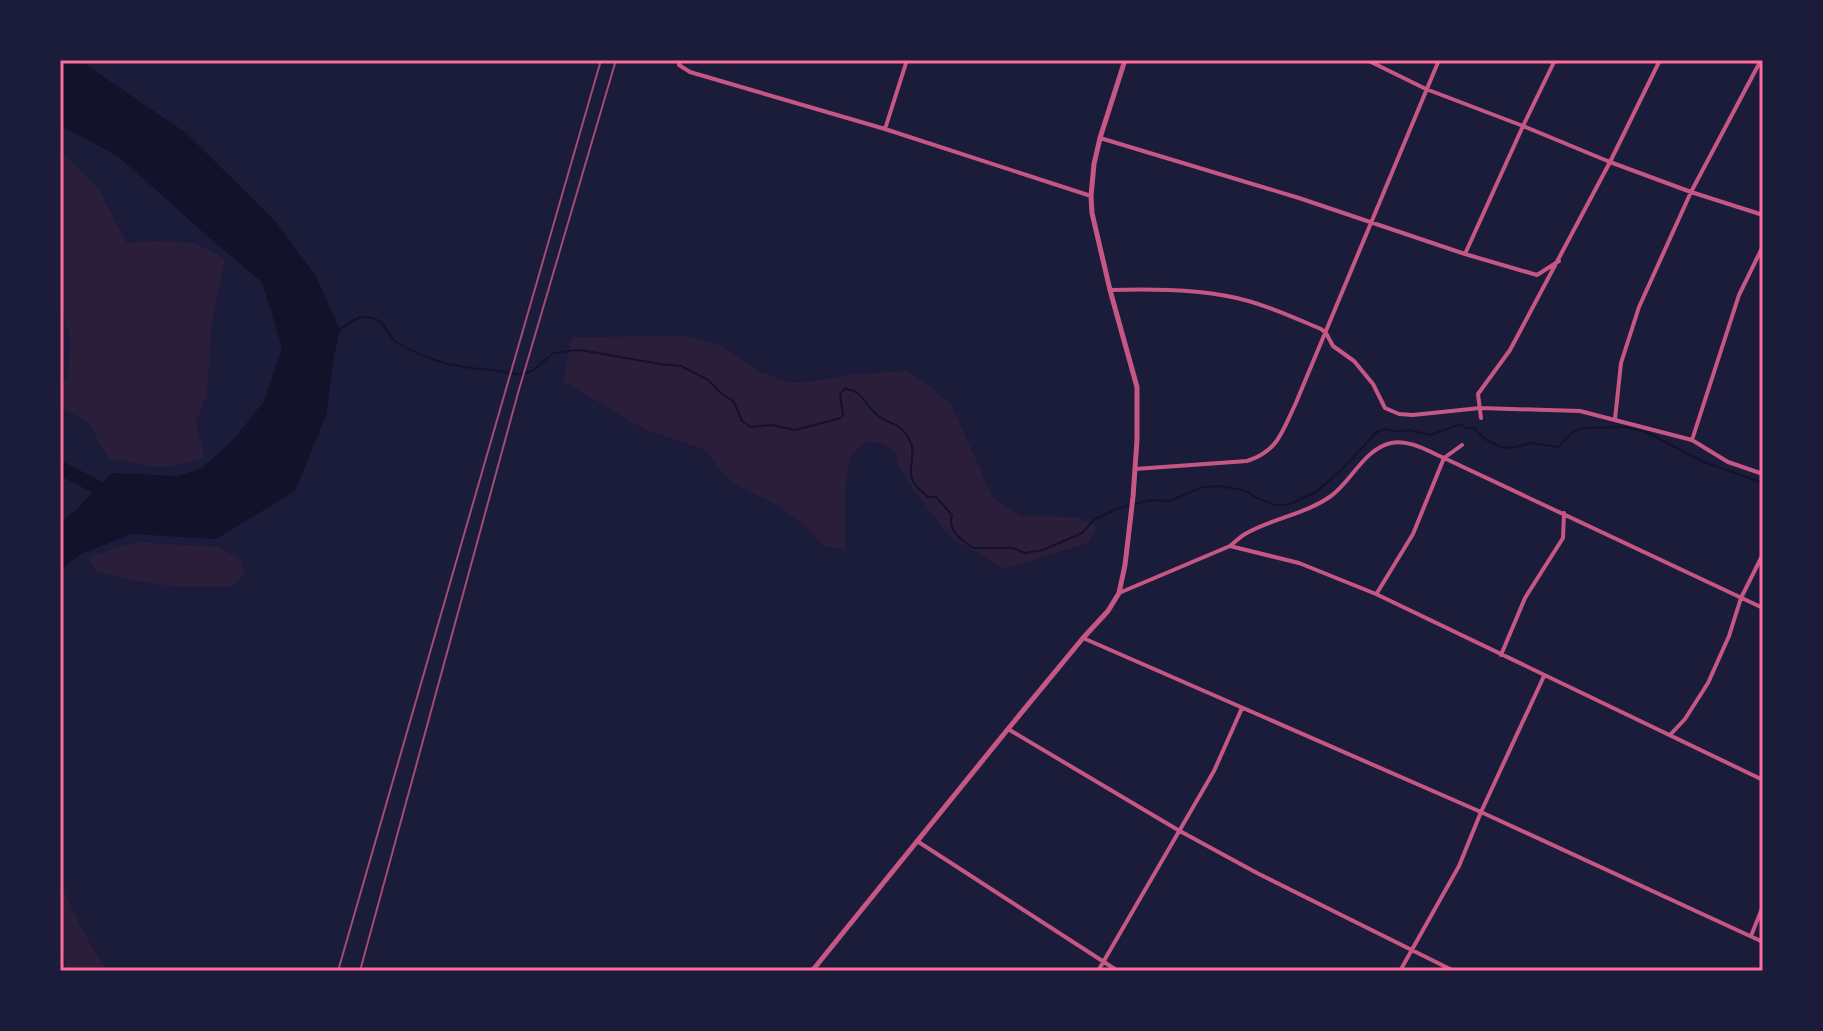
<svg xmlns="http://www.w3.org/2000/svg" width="1823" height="1031" font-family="'Roboto Condensed',sans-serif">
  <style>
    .green { fill: #2a1e3b }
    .water { fill: #12122b }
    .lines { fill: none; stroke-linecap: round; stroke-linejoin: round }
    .stream { stroke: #12122b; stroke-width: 2 }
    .river { stroke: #12122b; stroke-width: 14 }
    .minor { stroke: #c65784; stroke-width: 4 }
    .tertiary { stroke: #c65784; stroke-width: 5 }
    .rail { stroke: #a44b75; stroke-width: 2 }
    .neatline { fill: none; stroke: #ff6b9d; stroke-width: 3 }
  </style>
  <rect width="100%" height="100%" fill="#1b1b3a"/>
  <path class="green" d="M60,151L99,190L127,243L154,241L195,243L225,259L212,321L207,394L196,422L205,458L160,468L108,458L88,422L60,407V378L67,380L71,340L60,304Z
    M687,336L719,345L761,372L792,383L820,380L857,374L906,371L929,386L951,404L992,496L1021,516L1077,517L1097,526L1089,543L1004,569L950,537L915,492L898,466L895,452L883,444L866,442C862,446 855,451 852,456C842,475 845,527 846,549L825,547L803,524L777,505L730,482L705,450L644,429L563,381L572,337Z
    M137,542L217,547L238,557L245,574L231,587H180L147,583L97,572L88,557Z
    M60,880C72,912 88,943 108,971H66L60,930Z"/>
  <path class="water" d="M60,60H79L186,133L275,221L316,276L340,330L333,360L327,413L295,491L216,539L132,534L81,554L60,571V523L73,513L112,473L178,476L202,468L234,439L264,401L282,347L262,282L213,241L119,157L60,125Z"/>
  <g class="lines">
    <path class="stream" d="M340,329C348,325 357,315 367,317C389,320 384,335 398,343C430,362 457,368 493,370C505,371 517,377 529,372C538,369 545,359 553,353C562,353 571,350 580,350L660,364L681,366L708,380L721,393L734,402L742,421L751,427L772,425L795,430L841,418L843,415L840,394L844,389C862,389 865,405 877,415C890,426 899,420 910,441C917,454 906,470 914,483C917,488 924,493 928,497H936L952,515C947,531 961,539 973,548H1013L1025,553L1043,550L1082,533L1095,519L1119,508L1151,500L1169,501L1203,487L1220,486L1243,490L1257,498L1275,505H1288L1316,492L1338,473L1377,432L1385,429L1400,432L1409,430L1430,435L1461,424L1466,428H1474L1485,439L1501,447L1512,448L1531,443L1559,447L1572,432L1584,428L1625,427L1646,432L1704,462L1763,483"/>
    <path class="river" d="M60,468L113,495"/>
    <path class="minor" d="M679,60V65L690,72L885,129L1091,196
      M1367,60L1426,89L1523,126L1610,162L1691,192L1763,215
      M1754,60L1763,64
      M885,129L907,60
      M1100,138L1299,198L1465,254L1537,275L1559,261
      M1465,254L1523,126L1555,60
      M1110,290C1149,289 1188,289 1227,296C1260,302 1290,316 1321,329L1326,333L1333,346L1354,361L1373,384L1385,408L1399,414L1413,415L1480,408L1580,411L1692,440L1728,462L1763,474
      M1481,418L1478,394L1510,350L1610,162L1660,60
      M1615,419L1621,363L1639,307L1691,192L1761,60
      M1692,440L1739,295L1763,246
      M1135,469L1247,461C1278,451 1282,432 1295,405L1439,60
      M1230,546C1235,542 1240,537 1245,534C1272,518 1304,515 1331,496C1351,482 1364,449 1391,443C1409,439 1428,451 1444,458L1763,608
      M1119,593L1230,546L1299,563L1376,594L1763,780
      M1377,593L1413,534L1444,458L1462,445
      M1083,638L1481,812L1763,942
      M1501,655L1525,598L1563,538L1564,513
      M1008,729L1178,830L1257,873L1454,971
      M1670,735L1685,719L1708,683L1729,636L1741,598L1763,554
      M917,841L1118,971
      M1751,936L1763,906
      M1098,971L1214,771L1242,708
      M1400,971L1459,866L1481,812L1544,676"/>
    <path class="tertiary" d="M812,971L1008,729L1083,638L1108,611L1119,593L1125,565L1133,497L1137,440V387L1110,290L1092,213L1091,196L1094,164L1100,138L1125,60"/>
    <path class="rail" d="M338,971L601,60
      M360,971L518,393L616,60"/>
  </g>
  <rect width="1823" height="1031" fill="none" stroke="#1b1b3a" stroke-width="124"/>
  <rect x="62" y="62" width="1699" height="907" class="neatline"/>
</svg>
